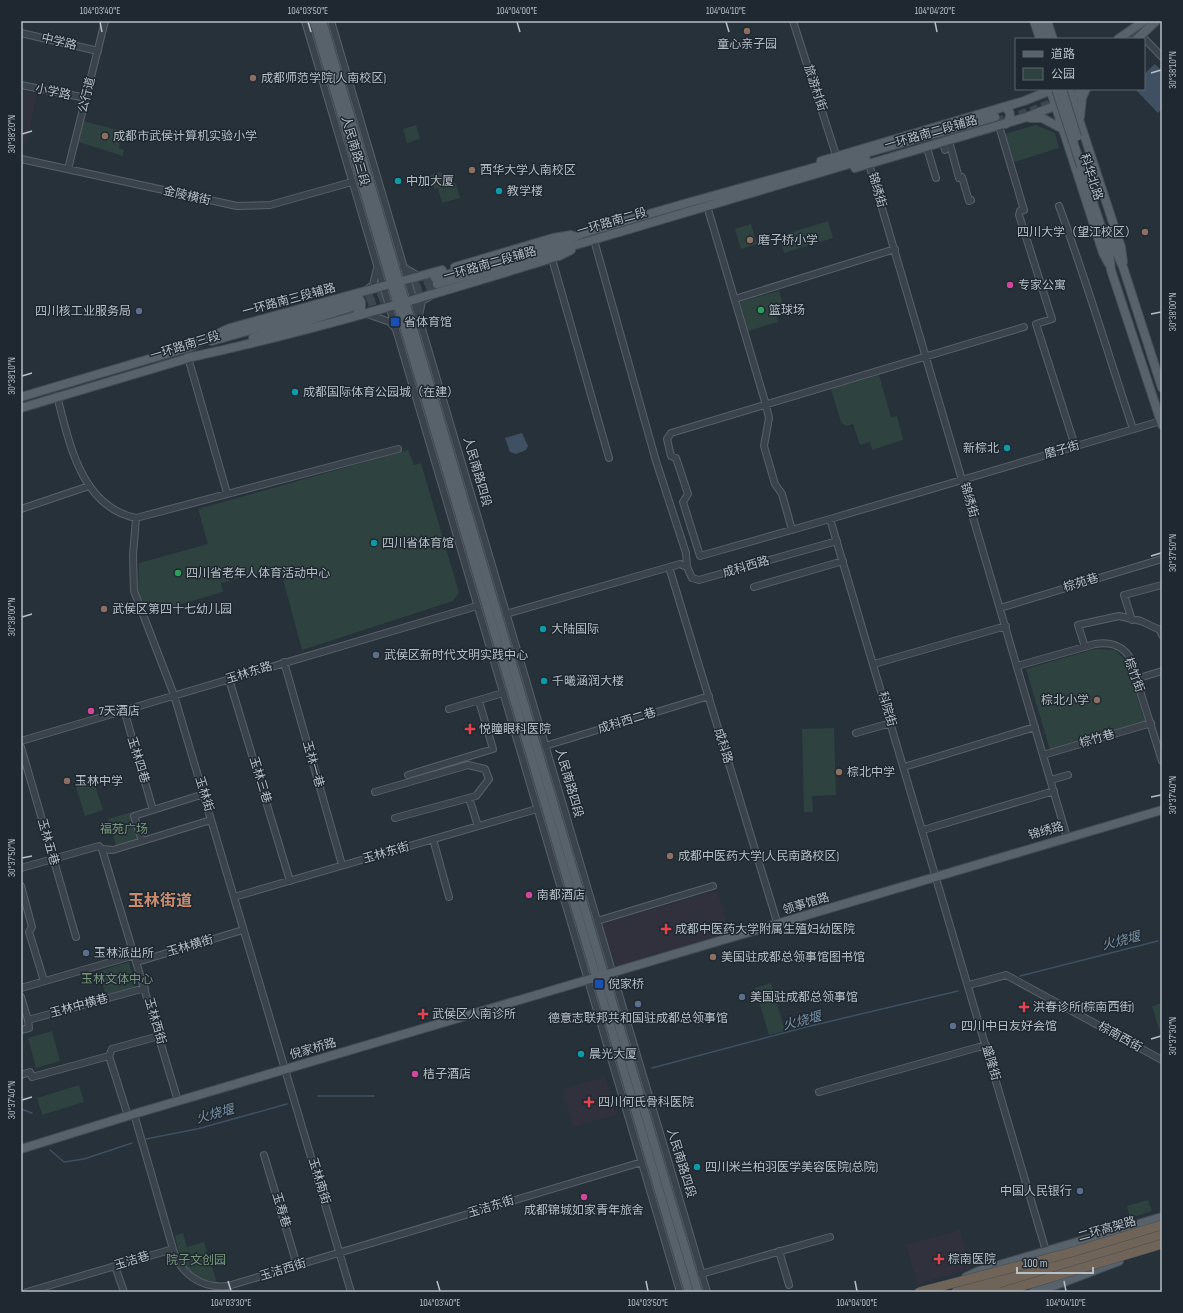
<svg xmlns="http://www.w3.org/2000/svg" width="1183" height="1313" font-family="'Sofia Sans Condensed','Noto Sans SC',sans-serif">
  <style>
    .medical { fill: #31313d }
    .green { fill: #2e4240 }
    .water { fill: #3e5061 }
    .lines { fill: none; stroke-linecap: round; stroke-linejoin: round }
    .stream { stroke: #3e5061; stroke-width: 1.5 }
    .major-tunnel { stroke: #3c464f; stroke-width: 8; stroke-dasharray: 8 4; stroke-linecap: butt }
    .minor-casing { stroke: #586169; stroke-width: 8 }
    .major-casing { stroke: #434c54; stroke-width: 10 }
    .highway-casing { stroke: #454e56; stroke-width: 10 }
    .minor { stroke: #3a434b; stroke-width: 6 }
    .major { stroke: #58626b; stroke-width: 8 }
    .highway { stroke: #706458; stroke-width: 9 }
    .major-bridge-casing { stroke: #434c54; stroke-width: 10; stroke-linecap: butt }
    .highway-bridge-casing { stroke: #454e56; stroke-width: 10; stroke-linecap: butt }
    .major-bridge { stroke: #58626b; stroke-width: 8 }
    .highway-bridge { stroke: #706458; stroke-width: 9 }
    .ticks { fill: none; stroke: #b6bec6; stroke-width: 1.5 }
    .education-dot { fill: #8d6e63; stroke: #1f2830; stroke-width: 1.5 }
    .culture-dot { fill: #0f9aa8; stroke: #1f2830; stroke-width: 1.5 }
    .hotel-dot { fill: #d1479c; stroke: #1f2830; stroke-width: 1.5 }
    .leisure-dot { fill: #2e9e5b; stroke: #1f2830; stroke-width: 1.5 }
    .service-dot { fill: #5c6f8a; stroke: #1f2830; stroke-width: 1.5 }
    .transit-dot { fill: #1a4fb4; stroke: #1f2830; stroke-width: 1.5 }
    .health-dot { fill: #e0444e; stroke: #1f2830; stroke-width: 1.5 }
    .labels { text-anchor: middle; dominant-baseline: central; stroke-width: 3; stroke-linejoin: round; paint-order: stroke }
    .street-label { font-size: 12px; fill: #b6bec6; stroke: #1f2830 }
    .poi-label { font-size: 12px; fill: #b6bec6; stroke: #1f2830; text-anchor: start }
    .park-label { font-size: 12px; fill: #77997b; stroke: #1f2830 }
    .water-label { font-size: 13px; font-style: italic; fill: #7a91a6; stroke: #1f2830 }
    .district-label { font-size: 16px; font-weight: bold; fill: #c88d6f; stroke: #1f2830 }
    .neatline { fill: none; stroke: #b6bec6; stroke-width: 1.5 }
    .ticks-label { font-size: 10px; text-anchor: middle; fill: #b6bec6 }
  </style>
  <rect width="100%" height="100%" fill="#26313a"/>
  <path class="medical" d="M21,91L37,94L26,144L21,143Z
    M717,891L731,933L617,966L601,924Z
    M605,1077L616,1115L573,1127L562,1089Z
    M960,1230L971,1269L917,1284L906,1245Z"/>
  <path class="green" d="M83,121L122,131L119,148L124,150L123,156L79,142Z
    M416,125L420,139L407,143L403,129Z
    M1036,125L1055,133L1059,148L1014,162L1005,134Z
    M440,172L456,184L460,198L442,203L438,188L434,189L430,175Z
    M828,221L833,238L784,253L779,236Z
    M751,224L757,244L741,249L735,229Z
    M779,291L784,308L775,311L778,322L748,331L740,302Z
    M879,375L891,417L897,416L903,440L872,450L870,442L860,445L853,424L846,426L841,422L831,389Z
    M408,450L414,465L421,463L459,593L453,601L302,650L280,568L221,583L223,592L150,613L138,593L139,563L208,544L198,509Z
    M1095,649L1115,650L1126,661L1145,722L1050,750L1026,669Z
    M834,728L836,795L812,796L813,812H804L802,729Z
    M93,779L103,810L85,816L75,784Z
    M131,812L140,838L116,846L108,819Z
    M129,962L136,987L106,996L99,971Z
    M771,983L785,1031L769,1035L755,988Z
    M1162,1003V1028L1159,1029L1152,1006Z
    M52,1031L60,1061L36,1068L28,1038Z
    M79,1085L84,1102L42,1115L37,1098Z
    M1148,1200L1152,1211L1130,1218L1127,1206Z
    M183,1233L187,1247L204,1242L217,1283C183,1277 183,1267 175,1236Z"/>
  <path class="water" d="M1155,64L1162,71V109L1158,113L1135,89H1144V74Z
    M522,433L528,446L526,450L516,454L510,452L505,438Z"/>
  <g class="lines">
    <path class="stream" d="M1020,976L1158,941
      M979,986L1004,979
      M652,1068L806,1027L958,991
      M318,1096H374
      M21,1109L32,1113
      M146,1139L197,1129L287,1104
      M50,1150L64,1162L84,1159L132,1143"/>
    <path class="major-tunnel" d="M1130,39L1148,21
      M996,121C1023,114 1053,105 1076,89
      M354,301L435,278
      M356,306L437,284"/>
    <g class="minor-casing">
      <path id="minor" d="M305,21L680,1292
        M331,21L707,1292
        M793,21L836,155
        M21,33L98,51
        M1141,35L1162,57
        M21,85L86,98
        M999,126L1024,210L1020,211L1019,215L1052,319L1036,324L1075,446
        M949,141L959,178L962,177L969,201L971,200
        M943,143L945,150
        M927,148L936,178
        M21,159L237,206L270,205L352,182
        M869,164L1067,837
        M68,169L105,21
        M707,206L766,405L769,418L764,446L775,484L782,494L792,530
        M1059,206C1086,279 1108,354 1133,429
        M594,240L656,461L686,553L687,567
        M552,259L609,458
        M403,267L420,277
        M367,289L373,285L377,268
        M735,299L895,249
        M367,314L390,322L394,327
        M419,316L422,301L429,297
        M189,361L227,493
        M57,396C69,442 81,507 136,518L398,449
        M21,509L89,486
        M136,518L133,555L134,591L174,695L351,1292
        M830,519L700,556L683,502L688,494L676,458L671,456L667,439L671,433L1024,327
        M669,567L778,925
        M754,587L843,561
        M1000,608L1162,559
        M506,614L680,564L687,567L692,578L699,580L837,541
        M1132,620L1124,595L1162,585
        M1085,647L1078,625L1119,616L1141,621L1160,630L1162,635
        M284,662L342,865
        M874,664L1006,626
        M1017,666L1095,644C1109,642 1120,644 1129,656L1162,761
        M229,679L290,881
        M1136,679L1162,671
        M449,709L503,693
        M124,710L153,810
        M856,733L891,723
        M21,741L477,606
        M545,746L709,696
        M21,747L76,937
        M1043,755L1151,723
        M904,767L1035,727
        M408,775L493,749L479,701
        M1051,780L1068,775
        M375,792L468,765L485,769L489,779L476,796L395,818
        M469,798L478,826
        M923,830L1054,791
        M433,839L449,897
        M142,841L134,816L204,794
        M102,849L178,1101
        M21,868L99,846L102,849L113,850L211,820
        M21,886L32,927L29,932L44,981
        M234,897L537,809
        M597,921L713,886
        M137,962L243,930
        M969,985L1006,975L1162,1060
        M21,988L135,955
        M21,997L28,1020
        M21,1030L29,1028L28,1020L145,988
        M109,1056L128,1116
        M21,1075L30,1072L32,1077L109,1056L112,1049L159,1036
        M819,1092L986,1045
        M264,1155L297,1265
        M173,1249C180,1274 202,1289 228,1286L642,1162
        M779,1251L789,1285
        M1046,1251L830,519L1161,421
        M115,1266L124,1292
        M701,1274L830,1237
        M27,1292L173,1249L134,1114"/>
    </g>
    <g class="major-casing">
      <path id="major" d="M314,21L689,1292
        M322,21L698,1292
        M1034,21L1040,39
        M1041,21L1046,39
        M1047,21L1053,39
        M1118,39L1144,21
        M1137,39L1156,21
        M1050,89L1103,253L1109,264
        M1069,89L1121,247L1123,262
        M1004,107C1012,110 1011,119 1006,124
        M1080,117L1082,98L1086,89
        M1030,118H1042L1063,129
        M821,161L1024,101L1054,89
        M1081,166L1109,251L1111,270L1162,425
        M855,168L1027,117L1072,99L1083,89
        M1112,242L1123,267L1162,388
        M455,267L553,238L571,235
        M435,278L561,242L584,233L680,205L995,117
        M437,284L586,242L866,159
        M352,295H357L361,302V311L357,314
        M253,338L355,306
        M212,341L354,301
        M189,347L230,328L442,270
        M187,358C312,331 436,294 559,256L571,250
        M21,397L193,346
        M21,408L192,357
        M21,1149L134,1114L1162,810
        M966,1277L979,1271L1162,1217
        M1033,1292L1056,1285L1119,1261"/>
    </g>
    <g class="highway-casing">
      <path id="highway" d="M956,1292L1162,1232
        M980,1292L1162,1239"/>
    </g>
    <use href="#minor" class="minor"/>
    <use href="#major" class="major"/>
    <use href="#highway" class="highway"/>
    <g class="major-bridge-casing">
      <path id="major-bridge" d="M1056,89L1081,166
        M1062,89L1077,137"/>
    </g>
    <g class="highway-bridge-casing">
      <path id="highway-bridge" d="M919,1292L1069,1253L1162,1225
        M1002,1292L1162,1244"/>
    </g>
    <use href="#major-bridge" class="major-bridge"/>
    <use href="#highway-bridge" class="highway-bridge"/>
  </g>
  <path class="ticks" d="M100,22L102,32M308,22L311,32M517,22L520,32M726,22L729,32M935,22L937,32M1151,73L1161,70M22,134L32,131M1151,314L1161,312M22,376L32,373M1151,556L1161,553M22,617L32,614M1151,797L1161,795M22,858L32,856M1151,1039L1161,1036M22,1100L32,1097M228,1281L231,1291M437,1281L440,1291M646,1281L648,1291M855,1281L857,1291M1064,1281L1066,1291"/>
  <g class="education-dot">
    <circle cx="747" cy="31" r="4"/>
    <circle cx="253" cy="78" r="4"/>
    <circle cx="105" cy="136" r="4"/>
    <circle cx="472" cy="170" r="4"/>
    <circle cx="1145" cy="232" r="4"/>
    <circle cx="750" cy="240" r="4"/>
    <circle cx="104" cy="609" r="4"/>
    <circle cx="1097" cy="700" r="4"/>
    <circle cx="839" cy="772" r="4"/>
    <circle cx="67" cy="781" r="4"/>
    <circle cx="670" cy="856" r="4"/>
    <circle cx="713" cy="957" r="4"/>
  </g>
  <g class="culture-dot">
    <circle cx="398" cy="181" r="4"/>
    <circle cx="499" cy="191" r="4"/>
    <circle cx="295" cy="392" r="4"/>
    <circle cx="1007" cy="448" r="4"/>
    <circle cx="374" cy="543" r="4"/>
    <circle cx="543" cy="629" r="4"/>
    <circle cx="544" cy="681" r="4"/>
    <circle cx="581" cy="1054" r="4"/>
    <circle cx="697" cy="1167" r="4"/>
  </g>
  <g class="hotel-dot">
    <circle cx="1010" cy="285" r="4"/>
    <circle cx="91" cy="711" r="4"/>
    <circle cx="529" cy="895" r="4"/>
    <circle cx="415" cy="1074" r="4"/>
    <circle cx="584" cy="1197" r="4"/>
  </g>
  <g class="leisure-dot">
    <circle cx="761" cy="310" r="4"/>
    <circle cx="178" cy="573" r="4"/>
  </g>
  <g class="service-dot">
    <circle cx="139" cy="311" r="4"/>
    <circle cx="376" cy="655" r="4"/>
    <circle cx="86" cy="953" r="4"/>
    <circle cx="742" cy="997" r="4"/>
    <circle cx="638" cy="1004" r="4"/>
    <circle cx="953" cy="1026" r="4"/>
    <circle cx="1080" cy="1191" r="4"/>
  </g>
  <g class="transit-dot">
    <rect x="390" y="317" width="10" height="10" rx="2"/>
    <rect x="594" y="979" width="10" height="10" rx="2"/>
  </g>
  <g class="health-dot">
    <path d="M468 723h4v4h4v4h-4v4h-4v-4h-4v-4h4z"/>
    <path d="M664 923h4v4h4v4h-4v4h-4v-4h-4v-4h4z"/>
    <path d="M1022 1001h4v4h4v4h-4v4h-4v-4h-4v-4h4z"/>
    <path d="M421 1008h4v4h4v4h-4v4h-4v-4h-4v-4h4z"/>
    <path d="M587 1096h4v4h4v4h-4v4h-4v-4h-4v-4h4z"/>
    <path d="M937 1253h4v4h4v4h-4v4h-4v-4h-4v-4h4z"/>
  </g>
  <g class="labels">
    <g class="street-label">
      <text transform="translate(59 42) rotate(13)">中学路</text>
      <text transform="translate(815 88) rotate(72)">旅游村街</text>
      <text transform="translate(53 92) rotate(12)">小学路</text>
      <text transform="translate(87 95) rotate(-76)">公行道</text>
      <text transform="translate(931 133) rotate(-16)">一环路南二段辅路</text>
      <text transform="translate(355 151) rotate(74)">人民南路三段</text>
      <text transform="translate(1091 177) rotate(72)">科华北路</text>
      <text transform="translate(877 190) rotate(74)">锦绣街</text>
      <text transform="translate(187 196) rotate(13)">金陵横街</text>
      <text transform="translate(612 222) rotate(-16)">一环路南二段</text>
      <text transform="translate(490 264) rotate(-16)">一环路南二段辅路</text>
      <text transform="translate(289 300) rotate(-15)">一环路南三段辅路</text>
      <text transform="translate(185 346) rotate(-17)">一环路南三段</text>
      <text transform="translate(1062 450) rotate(-16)">磨子街</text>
      <text transform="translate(477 472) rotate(74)">人民南路四段</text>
      <text transform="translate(969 500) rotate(74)">锦绣街</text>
      <text transform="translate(746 567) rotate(-16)">成科西路</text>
      <text transform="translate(1081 583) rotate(-17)">棕苑巷</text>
      <text transform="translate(249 673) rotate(-17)">玉林东路</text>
      <text transform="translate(1134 675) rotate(70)">棕竹街</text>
      <text transform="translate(887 709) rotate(74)">科院街</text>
      <text transform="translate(627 721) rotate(-17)">成科西二巷</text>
      <text transform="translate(1097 739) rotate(-16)">棕竹巷</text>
      <text transform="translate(723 746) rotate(73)">成科路</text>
      <text transform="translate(138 760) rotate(73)">玉林四巷</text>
      <text transform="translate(313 764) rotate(74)">玉林一巷</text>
      <text transform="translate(260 780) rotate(73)">玉林三巷</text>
      <text transform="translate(569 783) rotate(74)">人民南路四段</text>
      <text transform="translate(204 794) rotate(73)">玉林街</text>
      <text transform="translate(1046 831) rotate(-16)">锦绣路</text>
      <text transform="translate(48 842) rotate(74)">玉林五巷</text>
      <text transform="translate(386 853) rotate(-16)">玉林东街</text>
      <text transform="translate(806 904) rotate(-17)">领事馆路</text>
      <text transform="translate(190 946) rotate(-16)">玉林横街</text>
      <text transform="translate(79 1006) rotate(-15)">玉林中横巷</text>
      <text transform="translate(155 1021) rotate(74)">玉林西街</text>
      <text transform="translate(1120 1037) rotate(29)">棕南西街</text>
      <text transform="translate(313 1049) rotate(-16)">倪家桥路</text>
      <text transform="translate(991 1063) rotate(74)">盛隆街</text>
      <text transform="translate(681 1163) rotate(73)">人民南路四段</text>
      <text transform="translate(319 1181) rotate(73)">玉林南街</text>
      <text transform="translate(491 1207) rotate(-17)">玉洁东街</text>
      <text transform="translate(281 1210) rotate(73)">玉寿巷</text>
      <text transform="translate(1107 1229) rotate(-16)">二环高架路</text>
      <text transform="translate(132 1261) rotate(-17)">玉洁巷</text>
      <text transform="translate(283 1270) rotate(-17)">玉洁西街</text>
    </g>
    <g class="poi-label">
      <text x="747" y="44" text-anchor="middle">童心亲子园</text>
      <text x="261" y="78">成都师范学院(人南校区)</text>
      <text x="113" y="136">成都市武侯计算机实验小学</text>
      <text x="480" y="170">西华大学人南校区</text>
      <text x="406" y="181">中加大厦</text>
      <text x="507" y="191">教学楼</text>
      <text x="1137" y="232" text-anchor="end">四川大学（望江校区）</text>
      <text x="758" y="240">磨子桥小学</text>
      <text x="1018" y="285">专家公寓</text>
      <text x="769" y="310">篮球场</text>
      <text x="131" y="311" text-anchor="end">四川核工业服务局</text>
      <text x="404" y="322">省体育馆</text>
      <text x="303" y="392">成都国际体育公园城（在建）</text>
      <text x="999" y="448" text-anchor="end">新棕北</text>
      <text x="382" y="543">四川省体育馆</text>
      <text x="186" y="573">四川省老年人体育活动中心</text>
      <text x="112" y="609">武侯区第四十七幼儿园</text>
      <text x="551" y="629">大陆国际</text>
      <text x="384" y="655">武侯区新时代文明实践中心</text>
      <text x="552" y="681">千曦涵润大楼</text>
      <text x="1089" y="700" text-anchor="end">棕北小学</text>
      <text x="99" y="711">7天酒店</text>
      <text x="479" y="729">悦瞳眼科医院</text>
      <text x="847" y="772">棕北中学</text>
      <text x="75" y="781">玉林中学</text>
      <text x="678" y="856">成都中医药大学(人民南路校区)</text>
      <text x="537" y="895">南都酒店</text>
      <text x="675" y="929">成都中医药大学附属生殖妇幼医院</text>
      <text x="94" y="953">玉林派出所</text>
      <text x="721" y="957">美国驻成都总领事馆图书馆</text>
      <text x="608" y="984">倪家桥</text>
      <text x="750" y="997">美国驻成都总领事馆</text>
      <text x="1033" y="1007">洪春诊所(棕南西街)</text>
      <text x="432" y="1014">武侯区人南诊所</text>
      <text x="638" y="1018" text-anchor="middle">德意志联邦共和国驻成都总领事馆</text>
      <text x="961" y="1026">四川中日友好会馆</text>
      <text x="589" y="1054">晨光大厦</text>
      <text x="423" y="1074">桔子酒店</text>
      <text x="598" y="1102">四川何氏骨科医院</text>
      <text x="705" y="1167">四川米兰柏羽医学美容医院(总院)</text>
      <text x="1072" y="1191" text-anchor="end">中国人民银行</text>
      <text x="584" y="1210" text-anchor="middle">成都锦城如家青年旅舍</text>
      <text x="948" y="1259">棕南医院</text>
    </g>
    <g class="park-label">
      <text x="124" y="829">福苑广场</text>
      <text x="117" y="979">玉林文体中心</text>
      <text x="196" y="1260">院子文创园</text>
    </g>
    <g class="water-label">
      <text transform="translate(1121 941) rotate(-14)">火烧堰</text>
      <text transform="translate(802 1021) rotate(-14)">火烧堰</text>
      <text transform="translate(215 1114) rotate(-15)">火烧堰</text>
    </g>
    <g class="district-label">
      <text x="160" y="901">玉林街道</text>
    </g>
  </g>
  <rect width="1183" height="1313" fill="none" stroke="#1f2830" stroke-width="44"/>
  <rect x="1015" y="38" width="130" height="52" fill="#1f2830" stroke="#5b646c"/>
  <rect x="1023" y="51" width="20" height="6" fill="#58626b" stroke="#5b646c"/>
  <text x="1051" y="58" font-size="12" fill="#b6bec6">道路</text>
  <rect x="1023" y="68" width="20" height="12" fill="#2e4240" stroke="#5b646c"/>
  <text x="1051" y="78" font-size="12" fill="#b6bec6">公园</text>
  <path d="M1017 1267v6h76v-6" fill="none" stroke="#b6bec6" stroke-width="2"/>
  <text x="1023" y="1267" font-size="12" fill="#b6bec6" stroke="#1f2830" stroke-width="3" paint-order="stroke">100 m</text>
  <rect x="22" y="22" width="1139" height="1269" class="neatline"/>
  <g class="ticks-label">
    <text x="100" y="14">104°03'40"E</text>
    <text x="308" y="14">104°03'50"E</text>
    <text x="517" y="14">104°04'00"E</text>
    <text x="726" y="14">104°04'10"E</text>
    <text x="935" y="14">104°04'20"E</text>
    <text transform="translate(1172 70) rotate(-90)" y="4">30°38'10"N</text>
    <text transform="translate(11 134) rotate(-90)" y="4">30°38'20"N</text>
    <text transform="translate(1172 312) rotate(-90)" y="4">30°38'00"N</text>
    <text transform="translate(11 376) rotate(-90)" y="4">30°38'10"N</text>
    <text transform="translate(1172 553) rotate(-90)" y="4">30°37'50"N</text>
    <text transform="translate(11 617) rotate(-90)" y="4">30°38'00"N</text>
    <text transform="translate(1172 795) rotate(-90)" y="4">30°37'40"N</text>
    <text transform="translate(11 858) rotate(-90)" y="4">30°37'50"N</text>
    <text transform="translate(1172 1036) rotate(-90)" y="4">30°37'30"N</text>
    <text transform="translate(11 1100) rotate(-90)" y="4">30°37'40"N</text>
    <text x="231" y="1306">104°03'30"E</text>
    <text x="440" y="1306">104°03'40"E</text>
    <text x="648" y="1306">104°03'50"E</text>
    <text x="857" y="1306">104°04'00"E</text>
    <text x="1066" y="1306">104°04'10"E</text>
  </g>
</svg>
